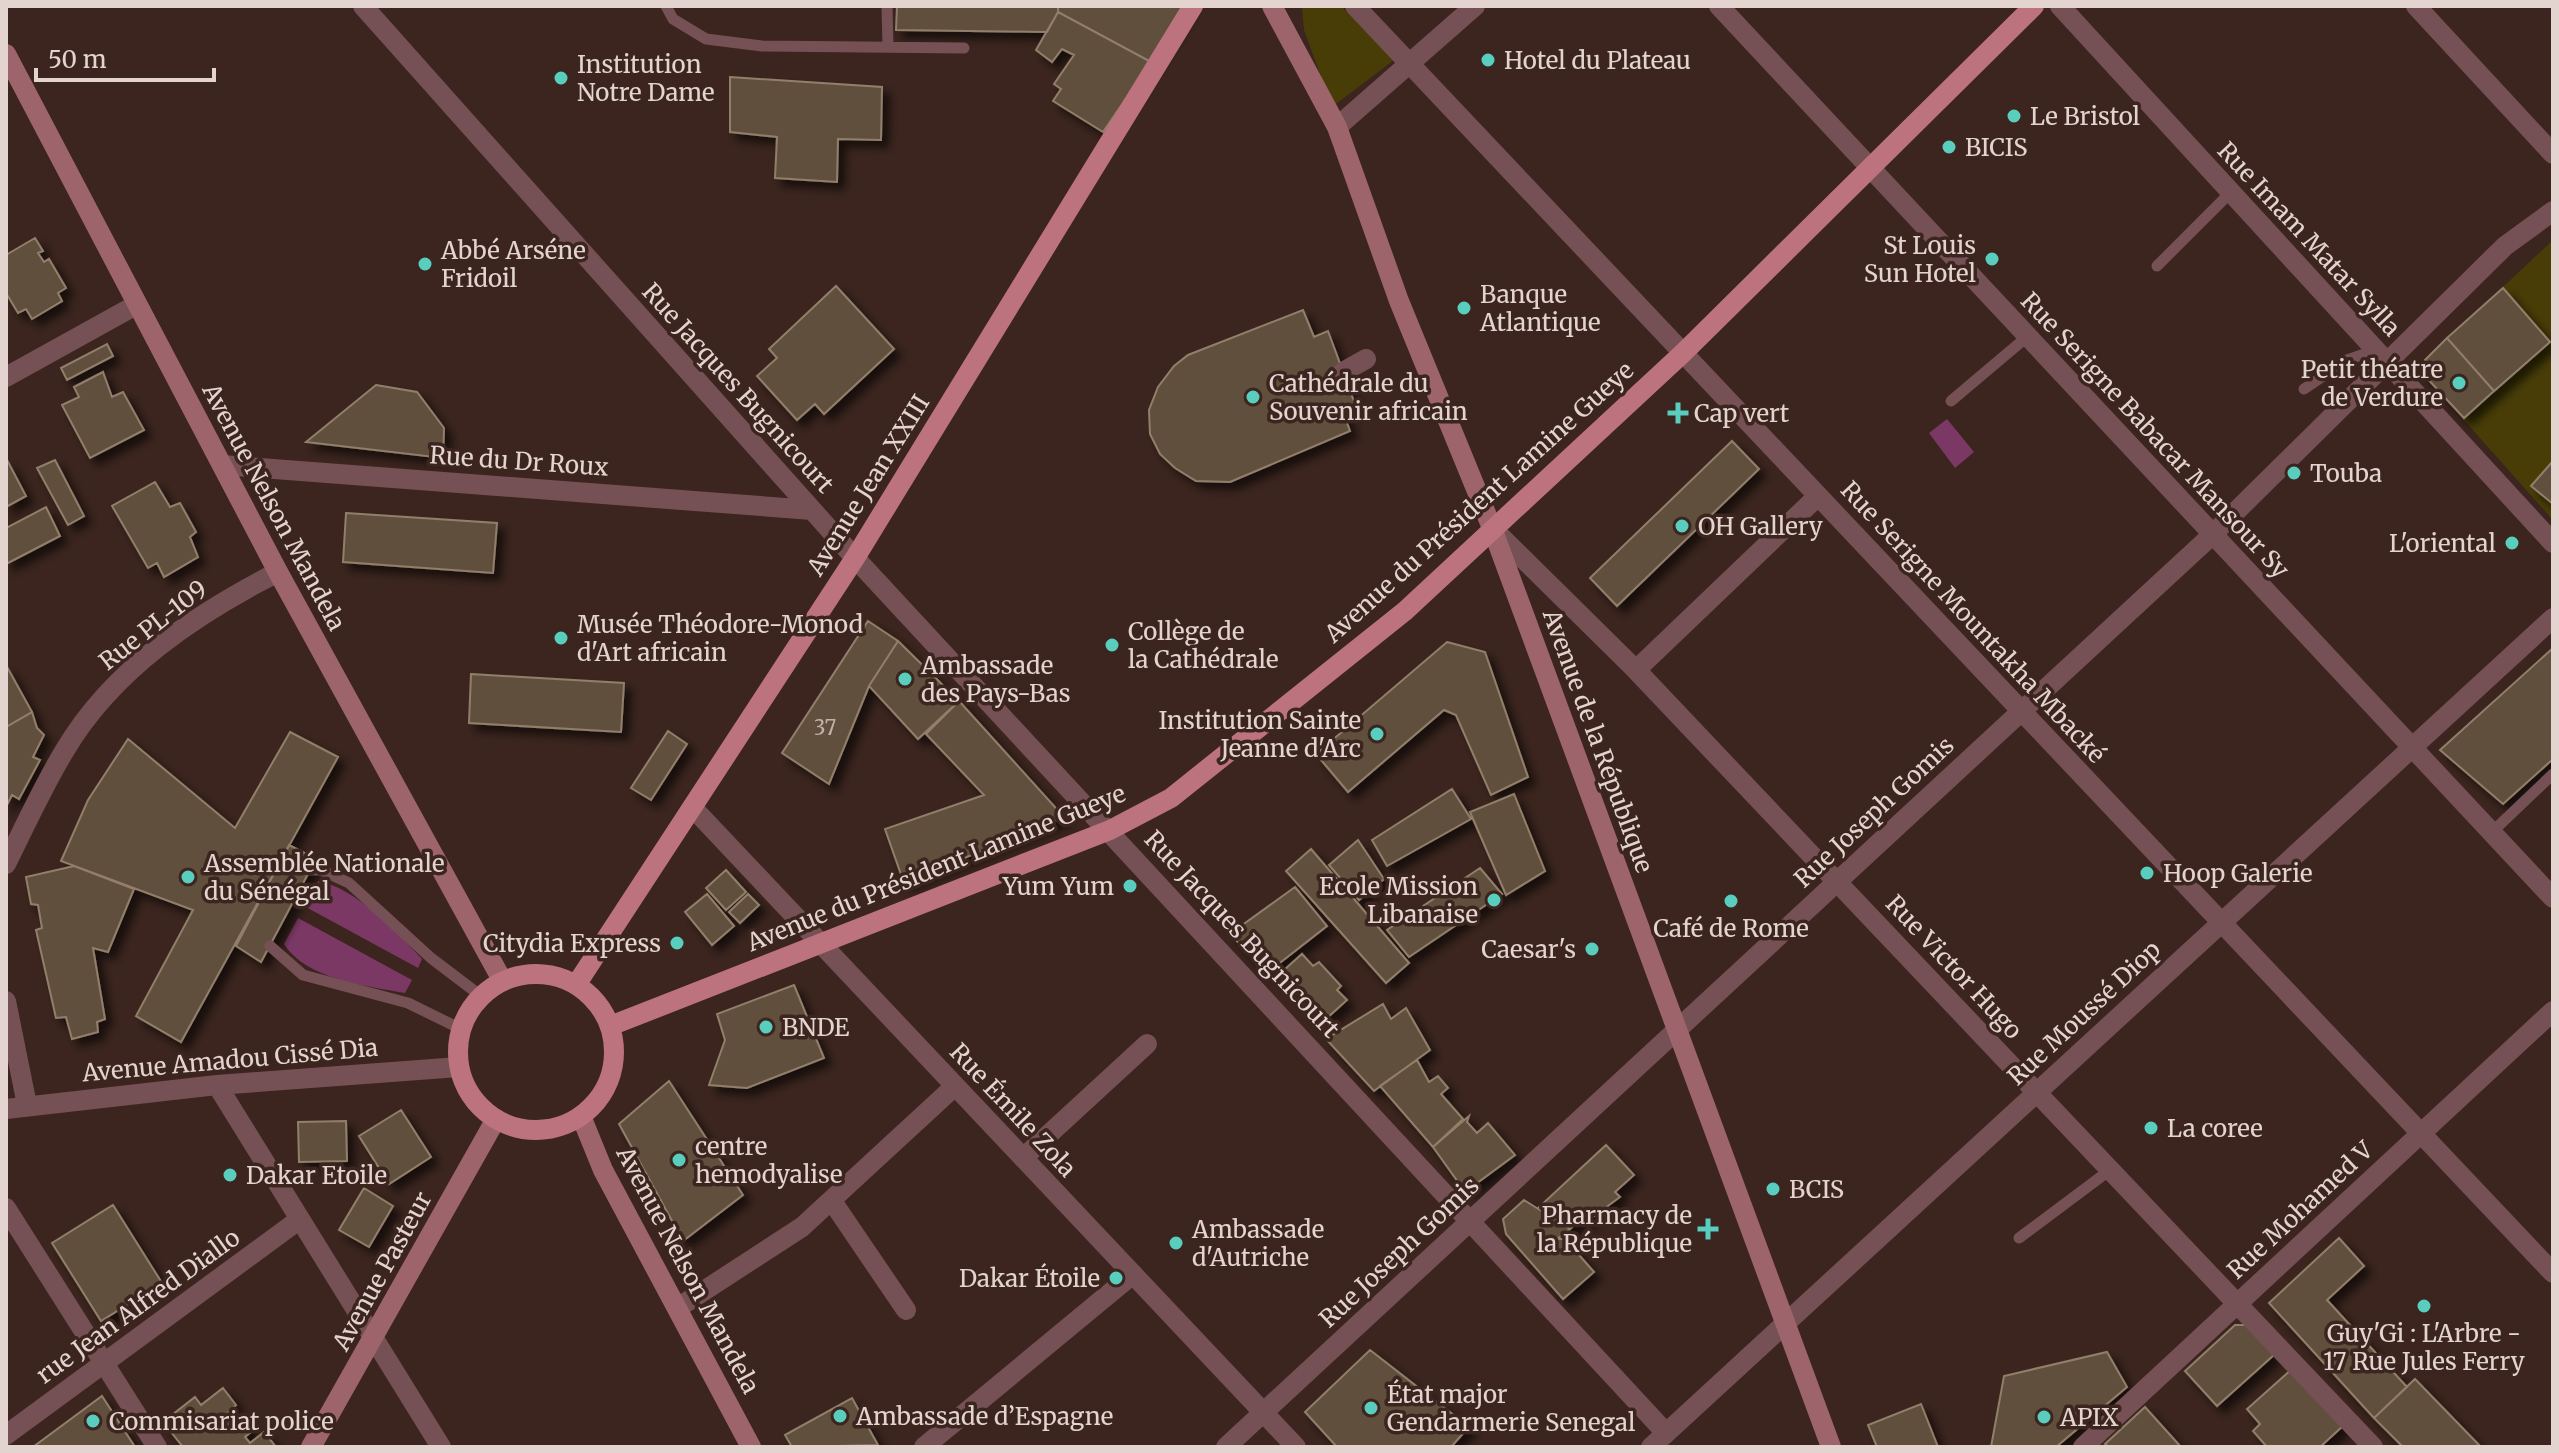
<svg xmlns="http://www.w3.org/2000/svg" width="2559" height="1453" font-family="Merriweather,serif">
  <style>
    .green { fill: #483d07 }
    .water { fill: #7c3865 }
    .building { fill: #604f3d; stroke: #917f6b; stroke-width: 2; filter: url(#shadow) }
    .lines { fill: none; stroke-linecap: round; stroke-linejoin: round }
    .lane { stroke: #755055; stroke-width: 11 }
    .street { stroke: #755055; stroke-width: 20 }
    .secondary { stroke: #9e646c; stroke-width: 20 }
    .primary { stroke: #bd737e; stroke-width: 20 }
    .poi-dot { fill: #59cebf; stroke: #3b251e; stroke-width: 3 }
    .labels { text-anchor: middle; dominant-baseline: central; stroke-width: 7; stroke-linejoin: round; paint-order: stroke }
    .number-label { font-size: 20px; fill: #c2b3aa }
    .poi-label { font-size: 24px; fill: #e3d4cf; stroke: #3b251e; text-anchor: start }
    .street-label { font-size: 24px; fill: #e3d4cf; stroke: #3b251e }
  </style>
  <defs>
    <filter id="shadow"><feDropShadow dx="7" dy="7" stdDeviation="4" flood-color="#0009"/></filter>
  </defs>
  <rect width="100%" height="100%" fill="#3b251e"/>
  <path class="green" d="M1302,6H1341L1394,60L1332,107L1304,30Z
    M2553,240V520L2423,374L2425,360Z"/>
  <path class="water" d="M1947,419L1974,452L1955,468L1929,433Z
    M318,881C354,887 397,932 422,959L418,968L304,906Z
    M298,918L412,980L405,993C366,986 306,979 284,944Z"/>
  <path class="building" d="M897,6H1058V12L1047,32L896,30Z
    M1058,6H1188L1151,62L1058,12Z
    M1058,12L1151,62L1103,132L1053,101L1061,89L1054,84L1074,55L1062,49L1052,62L1036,50Z
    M730,77L882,87L881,140L838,139L837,182L775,178L777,137L730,132Z
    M35,238L43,251L38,253L44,262L49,259L66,288L58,293L62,301L32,319L26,309L18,313L6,293V255Z
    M836,286L894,349L824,414L815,404L797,420L757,376L777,358L769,349Z
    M2503,288L2550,342L2494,391L2447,338Z
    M1303,310L1314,337L1328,331L1356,407L1343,412L1350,431L1230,482L1196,481L1175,468L1160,454L1150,434L1149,410L1158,387L1174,366L1188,355Z
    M2447,338L2494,391L2464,418L2423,374L2425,360Z
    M107,344L113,356L67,380L61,368Z
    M103,372L112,397L123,392L144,430L90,458L62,405L79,397L74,387Z
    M376,385L417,392L444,428L443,458L306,442Z
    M1732,441L1759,469L1617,606L1590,578Z
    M6,458L26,496L6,507Z
    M55,460L84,516L68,525L37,468Z
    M2553,461V504L2531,486Z
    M155,482L170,507L180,503L196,532L190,537L198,557L164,577L157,563L148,568L112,506Z
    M46,507L60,536L6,564V528Z
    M346,513L497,523L493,573L343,562Z
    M868,621L898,641L869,686L829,784L782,753Z
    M898,641L959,701L918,739L869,686Z
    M1447,642L1485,652L1528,777L1491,795L1456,715L1444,710L1348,792L1316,754Z
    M2553,648V759L2503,804L2440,750Z
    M6,665L32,712L6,727Z
    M471,674L624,683L621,732L469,723Z
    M959,701L1064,817L904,883L885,829L984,795L926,734Z
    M32,712L37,728L44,735L33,757L40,760L19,799L12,795L6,807V727Z
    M668,731L687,744L651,800L631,788Z
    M290,732L338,757L181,1042L136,1016L193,910L61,861L88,800L128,739L235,828Z
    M1452,789L1471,819L1387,866L1372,840Z
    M1514,794L1545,871L1506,895L1470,812Z
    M1358,840L1384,879L1359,900L1329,865Z
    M289,845L316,859L261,962L236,946Z
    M1311,849L1409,963L1386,983L1286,871Z
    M74,866L134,889L108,952L93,948L105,1019L97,1022L98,1032L72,1039L66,1017L56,1018L36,930L42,928L38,905L31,904L26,877Z
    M1480,868L1502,894L1409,957L1387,930Z
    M726,870L746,892L726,910L706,888Z
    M1295,887L1327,926L1267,973L1230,934Z
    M707,894L734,926L712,945L685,912Z
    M748,894L759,905L740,923L729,912Z
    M1302,954L1313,966L1319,962L1341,986L1337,990L1347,1000L1327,1018L1316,1006L1312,1010L1292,987L1295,982L1284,970Z
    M794,985L824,1058L747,1088L709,1085L725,1040L717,1014Z
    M1383,1004L1391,1019L1406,1008L1430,1050L1374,1091L1326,1039Z
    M1417,1060L1429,1082L1438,1076L1448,1088L1441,1094L1463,1119L1433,1147L1380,1086Z
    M669,1081L743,1195L683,1241L619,1124Z
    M401,1110L431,1157L389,1184L359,1136Z
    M1469,1116L1467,1122L1477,1133L1488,1123L1515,1155L1469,1189L1458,1182L1433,1147Z
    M346,1121L347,1161L299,1162L298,1122Z
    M1606,1145L1634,1175L1615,1192L1620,1197L1586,1222L1583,1217L1570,1229L1538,1208Z
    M364,1188L393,1206L369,1247L339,1230Z
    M1524,1200L1570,1229L1557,1239H1565L1594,1272L1563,1299L1506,1234L1503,1219Z
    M113,1205L162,1283L101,1321L52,1243Z
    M2339,1238L2364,1266L2327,1300L2407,1387L2374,1418L2269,1303Z
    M2235,1325H2247L2274,1355L2217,1406L2185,1371Z
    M1370,1350L1469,1427L1451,1447H1337L1305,1412Z
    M2107,1352L2127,1387L2056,1447H1991L2004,1376Z
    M2292,1369L2344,1425L2320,1447H2267L2253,1431L2260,1424L2247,1409Z
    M2415,1379L2481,1447H2403L2374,1418Z
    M223,1388L236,1405L226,1414L234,1423L240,1418L245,1420L251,1432L245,1437L250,1443L264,1432L276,1447H183L163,1422L195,1397L201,1405Z
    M102,1396L135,1447H33Z
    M852,1398L878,1445L792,1447L785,1435Z
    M1921,1404L1938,1447H1877L1868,1425Z
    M2145,1407L2181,1447H2109L2105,1444Z"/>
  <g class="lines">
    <path class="lane" d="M666,6L673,19L706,39L762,46L964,48
      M887,6L888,47
      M2157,266L2231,192
      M2304,389L2347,360L2376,350
      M1951,401L2028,336
      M2491,833L2553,774
      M310,870H321L349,883L431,958L481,996
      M270,946L303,975L408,1003L461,1029
      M2019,1238L2110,1170"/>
    <path class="street" d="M363,6L855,558L1666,1433
      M1355,6L2553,1273
      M1719,6L2553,898
      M2060,6L2553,543
      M2416,6L2553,154
      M1337,127L1475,6
      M1343,372L1366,359
      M6,377L136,305
      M222,465L812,510
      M1492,528L1636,670L2373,1447
      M1636,670L1818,496
      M693,808L1296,1447
      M6,864C25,826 43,786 65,750C113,669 196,614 278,572
      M6,1001L27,1105
      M217,1085L441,1447
      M6,1109L217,1085L459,1067
      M1023,1158L1147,1044
      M832,1201L906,1310
      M6,1208L157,1447
      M679,1307L802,1227L955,1086
      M6,1435L300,1219
      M924,1447L1133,1274
      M1226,1447L2212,535L2505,246L2553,211
      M1651,1447L2553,618
      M2083,1447L2553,1011"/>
    <path class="secondary" d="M1272,6L1337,127L1399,301L1492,528L1831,1447
      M6,54L278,572L502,980
      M581,1116L603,1170L751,1447
      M311,1447L496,1119"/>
    <path class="primary" d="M458 1052a78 78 0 1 1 156 0a78 78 0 1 1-156 0Z
      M576,985L855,558L1193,6
      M610,1026L1110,830L1171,798L1405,611L1683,353L2034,6"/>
  </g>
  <g class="poi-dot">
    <circle cx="1488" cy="60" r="8"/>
    <circle cx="561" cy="78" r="8"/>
    <circle cx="2014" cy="116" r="8"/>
    <circle cx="1949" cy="147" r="8"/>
    <circle cx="1992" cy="259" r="8"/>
    <circle cx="425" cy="264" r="8"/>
    <circle cx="1464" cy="308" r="8"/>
    <circle cx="2459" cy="383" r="8"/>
    <circle cx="1253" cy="397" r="8"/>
    <path d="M1674 401h8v8h8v8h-8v8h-8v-8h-8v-8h8z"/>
    <circle cx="2294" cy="473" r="8"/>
    <circle cx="1682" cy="526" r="8"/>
    <circle cx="2512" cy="543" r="8"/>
    <circle cx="561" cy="638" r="8"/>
    <circle cx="1112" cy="645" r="8"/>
    <circle cx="905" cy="679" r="8"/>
    <circle cx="1377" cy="734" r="8"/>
    <circle cx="2147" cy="873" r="8"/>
    <circle cx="188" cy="877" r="8"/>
    <circle cx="1130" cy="886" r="8"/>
    <circle cx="1494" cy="900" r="8"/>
    <circle cx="1731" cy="901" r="8"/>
    <circle cx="677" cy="943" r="8"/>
    <circle cx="1592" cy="949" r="8"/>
    <circle cx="766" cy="1027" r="8"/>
    <circle cx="2151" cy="1128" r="8"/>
    <circle cx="679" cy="1160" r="8"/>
    <circle cx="230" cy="1175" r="8"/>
    <circle cx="1773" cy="1189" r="8"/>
    <path d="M1704 1217h8v8h8v8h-8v8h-8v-8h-8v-8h8z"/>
    <circle cx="1176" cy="1243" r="8"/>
    <circle cx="1116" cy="1278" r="8"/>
    <circle cx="2424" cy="1306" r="8"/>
    <circle cx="1371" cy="1408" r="8"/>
    <circle cx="840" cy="1416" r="8"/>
    <circle cx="2044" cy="1417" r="8"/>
    <circle cx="93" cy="1421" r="8"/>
  </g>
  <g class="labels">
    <g class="number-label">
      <text x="825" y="727">37</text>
    </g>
    <g class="poi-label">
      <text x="1504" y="60">Hotel du Plateau</text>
      <text x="577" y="64">Institution<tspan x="577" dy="28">Notre Dame</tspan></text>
      <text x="2030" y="116">Le Bristol</text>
      <text x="1965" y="147">BICIS</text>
      <text x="1976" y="245" text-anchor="end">St Louis<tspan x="1976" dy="28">Sun Hotel</tspan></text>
      <text x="441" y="250">Abbé Arséne<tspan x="441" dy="28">Fridoil</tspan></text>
      <text x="1480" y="294">Banque<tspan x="1480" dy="28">Atlantique</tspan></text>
      <text x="2443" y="369" text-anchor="end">Petit théatre<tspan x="2443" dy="28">de Verdure</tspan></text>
      <text x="1269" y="383">Cathédrale du<tspan x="1269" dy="28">Souvenir africain</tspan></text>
      <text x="1694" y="413">Cap vert</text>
      <text x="2310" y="473">Touba</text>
      <text x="1698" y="526">OH Gallery</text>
      <text x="2496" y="543" text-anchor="end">L'oriental</text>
      <text x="577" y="624">Musée Théodore-Monod<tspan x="577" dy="28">d'Art africain</tspan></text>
      <text x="1128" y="631">Collège de<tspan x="1128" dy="28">la Cathédrale</tspan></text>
      <text x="921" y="665">Ambassade<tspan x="921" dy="28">des Pays-Bas</tspan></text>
      <text x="1361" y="720" text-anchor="end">Institution Sainte<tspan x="1361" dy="28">Jeanne d'Arc</tspan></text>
      <text x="204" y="863">Assemblée Nationale<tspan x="204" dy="28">du Sénégal</tspan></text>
      <text x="2163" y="873">Hoop Galerie</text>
      <text x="1114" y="886" text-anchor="end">Yum Yum</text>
      <text x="1478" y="886" text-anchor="end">Ecole Mission<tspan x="1478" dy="28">Libanaise</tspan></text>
      <text x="1731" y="928" text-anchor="middle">Café de Rome</text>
      <text x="661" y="943" text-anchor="end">Citydia Express</text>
      <text x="1576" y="949" text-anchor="end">Caesar's</text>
      <text x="782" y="1027">BNDE</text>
      <text x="2167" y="1128">La coree</text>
      <text x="695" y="1146">centre<tspan x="695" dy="28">hemodyalise</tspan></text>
      <text x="246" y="1175">Dakar Etoile</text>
      <text x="1789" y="1189">BCIS</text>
      <text x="1692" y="1215" text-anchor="end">Pharmacy de<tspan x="1692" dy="28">la République</tspan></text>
      <text x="1192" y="1229">Ambassade<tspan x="1192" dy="28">d'Autriche</tspan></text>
      <text x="1100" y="1278" text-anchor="end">Dakar Étoile</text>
      <text x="2424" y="1333" text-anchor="middle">Guy'Gi : L'Arbre -<tspan x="2424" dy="28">17 Rue Jules Ferry</tspan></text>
      <text x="1387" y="1394">État major<tspan x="1387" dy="28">Gendarmerie Senegal</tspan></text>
      <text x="856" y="1416">Ambassade d’Espagne</text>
      <text x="2060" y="1417">APIX</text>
      <text x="109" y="1421">Commisariat police</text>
    </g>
    <g class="street-label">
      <text transform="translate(2309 239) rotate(47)">Rue Imam Matar Sylla</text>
      <text transform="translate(738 388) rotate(48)">Rue Jacques Bugnicourt</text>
      <text transform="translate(2155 435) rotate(47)">Rue Serigne Babacar Mansour Sy</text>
      <text transform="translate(519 461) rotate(4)">Rue du Dr Roux</text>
      <text transform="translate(868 485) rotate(-58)">Avenue Jean XXIII</text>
      <text transform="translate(1479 502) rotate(-42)">Avenue du Président Lamine Gueye</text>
      <text transform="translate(274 507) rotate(62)">Avenue Nelson Mandela</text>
      <text transform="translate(1973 622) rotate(47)">Rue Serigne Mountakha Mbacké</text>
      <text transform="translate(153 625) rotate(-38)">Rue PL-109</text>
      <text transform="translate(1598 741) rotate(70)">Avenue de la République</text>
      <text transform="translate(1874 812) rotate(-43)">Rue Joseph Gomis</text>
      <text transform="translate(936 868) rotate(-22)">Avenue du Président Lamine Gueye</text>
      <text transform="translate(1242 934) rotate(47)">Rue Jacques Bugnicourt</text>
      <text transform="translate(1954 967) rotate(47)">Rue Victor Hugo</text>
      <text transform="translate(2084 1013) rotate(-43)">Rue Moussé Diop</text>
      <text transform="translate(230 1060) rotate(-5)">Avenue Amadou Cissé Dia</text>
      <text transform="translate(1013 1110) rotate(47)">Rue Émile Zola</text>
      <text transform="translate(2300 1210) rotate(-43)">Rue Mohamed V</text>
      <text transform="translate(1399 1252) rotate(-43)">Rue Joseph Gomis</text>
      <text transform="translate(688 1270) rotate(62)">Avenue Nelson Mandela</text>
      <text transform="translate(382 1271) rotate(-61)">Avenue Pasteur</text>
      <text transform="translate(138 1306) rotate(-36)">rue Jean Alfred Diallo</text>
    </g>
  </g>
  <rect width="2559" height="1453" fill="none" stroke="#e3d4cf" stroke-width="16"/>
  <path d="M36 68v12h178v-12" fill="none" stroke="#e3d4cf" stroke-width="4"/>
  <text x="48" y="68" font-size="24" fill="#e3d4cf" stroke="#3b251e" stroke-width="6" paint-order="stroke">50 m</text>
</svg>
